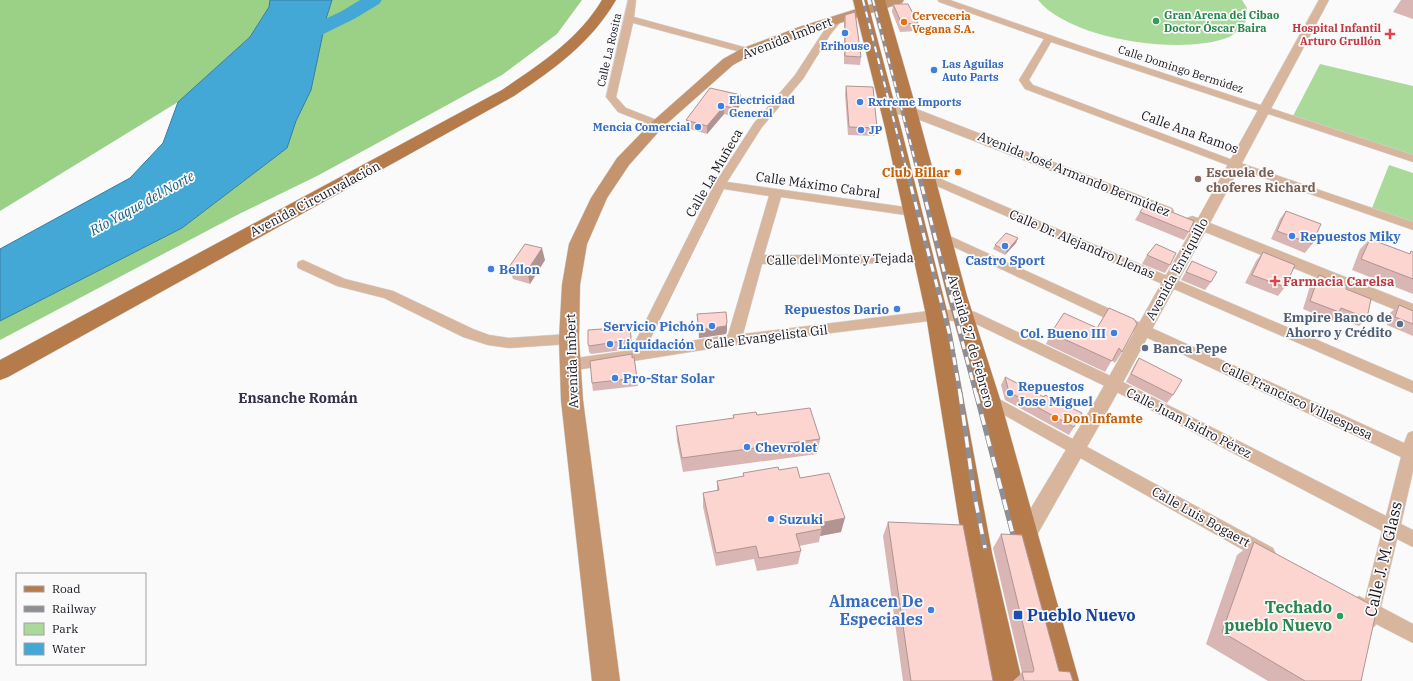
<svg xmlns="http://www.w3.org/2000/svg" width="1413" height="681" font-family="'IBM Plex Serif',serif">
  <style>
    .green { fill: #aada99 }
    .forest { fill: #9ad187 }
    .water { fill: #44a8d7; stroke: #377ca0 }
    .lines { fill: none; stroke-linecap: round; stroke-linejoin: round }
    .river { fill: #44a8d7; fill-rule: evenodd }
    .minor-casing { stroke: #d6d5d7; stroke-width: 1 }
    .tertiary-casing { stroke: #d6d5d7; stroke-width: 1 }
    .secondary-casing { stroke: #d6d5d7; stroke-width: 1 }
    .primary-casing { stroke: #d6d5d7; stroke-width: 1 }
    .minor { fill: #d7b69d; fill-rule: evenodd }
    .tertiary { fill: #d7b69d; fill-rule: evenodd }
    .secondary { fill: #c4946e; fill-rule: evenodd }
    .primary { fill: #b67b4b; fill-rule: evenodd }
    .rail-far2-casing { stroke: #908e93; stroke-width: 3 }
    .rail-far1-casing { stroke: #908e93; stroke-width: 4.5 }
    .rail-casing { stroke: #908e93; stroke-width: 5 }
    .rail-far2 { stroke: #fafafa; stroke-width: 2; stroke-dasharray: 6; stroke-linecap: butt }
    .rail-far1 { stroke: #fafafa; stroke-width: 3; stroke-dasharray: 8; stroke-linecap: butt }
    .rail { stroke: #fafafa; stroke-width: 3.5; stroke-dasharray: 11; stroke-linecap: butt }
    .wall { fill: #d9b6b3 }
    .shaded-wall { fill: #b09492 }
    .building { fill: #fcd4d0; stroke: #b09492 }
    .leisure-dot { fill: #2e9e5b; stroke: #fafafa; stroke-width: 1.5 }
    .food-dot { fill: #e8710a; stroke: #fafafa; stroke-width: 1.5 }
    .shop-dot { fill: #3f7fe0; stroke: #fafafa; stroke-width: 1.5 }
    .health-dot { fill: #e0444e; stroke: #fafafa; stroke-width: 1.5 }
    .education-dot { fill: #8d6e63; stroke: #fafafa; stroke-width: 1.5 }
    .service-dot { fill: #5c6f8a; stroke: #fafafa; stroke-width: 1.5 }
    .transit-dot { fill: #1a4fb4; stroke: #fafafa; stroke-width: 1.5 }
    .labels { text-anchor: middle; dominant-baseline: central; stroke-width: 3.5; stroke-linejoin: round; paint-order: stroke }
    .far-leisure-label { font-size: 11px; font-weight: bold; fill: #27864d; stroke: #fafafa; text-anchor: start }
    .far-food-label { font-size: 11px; font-weight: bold; fill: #c56008; stroke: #fafafa; text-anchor: start }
    .far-health-label { font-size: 11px; font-weight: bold; fill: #be3a42; stroke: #fafafa; text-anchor: end }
    .far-shop-label { font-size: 11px; font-weight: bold; fill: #366cbe; stroke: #fafafa; text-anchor: start }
    .far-street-label { font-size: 11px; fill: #181520; stroke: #fafafa }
    .street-label { font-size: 13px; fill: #181520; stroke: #fafafa }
    .food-label { font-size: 13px; font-weight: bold; fill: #c56008; stroke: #fafafa; text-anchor: end }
    .education-label { font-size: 13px; font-weight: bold; fill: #785e54; stroke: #fafafa; text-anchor: start }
    .shop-label { font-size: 13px; font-weight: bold; fill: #366cbe; stroke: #fafafa; text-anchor: start }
    .health-label { font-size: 13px; font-weight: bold; fill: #be3a42; stroke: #fafafa; text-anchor: start }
    .service-label { font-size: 13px; font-weight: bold; fill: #4e5e75; stroke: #fafafa; text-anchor: end }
    .water-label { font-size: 14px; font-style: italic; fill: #125f7f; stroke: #fafafa }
    .neighbourhood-label { font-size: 14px; font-weight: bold; fill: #372f48; stroke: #fafafa }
    .near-street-label { font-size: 16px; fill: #181520; stroke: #fafafa }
    .near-shop-label { font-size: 16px; font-weight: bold; fill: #366cbe; stroke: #fafafa; text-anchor: end }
    .near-leisure-label { font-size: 16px; font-weight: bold; fill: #27864d; stroke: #fafafa; text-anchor: end }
    .near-transit-label { font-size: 16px; font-weight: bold; fill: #164399; stroke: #fafafa; text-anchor: start }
  </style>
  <rect width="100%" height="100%" fill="#fafafa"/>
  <path class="green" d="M1038,0H1242L1247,8L1245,24C1240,28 1235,34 1229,37C1183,56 1070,40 1038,0Z
    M1320,64L1413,86V156L1293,116Z
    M1389,165L1413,173V223L1372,208Z"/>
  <path class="forest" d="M0,0H270L269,7L250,37L178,102L0,211Z
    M332,0H582L557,34L502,75L319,175L239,214L0,340V321L182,228L287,148L296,121L311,90L326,19Z"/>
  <path class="water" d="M270,0H332L326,19L311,90L296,121L287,148L182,228L0,321V249L130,178L163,143L178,102L250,37L269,7Z"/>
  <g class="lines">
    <path class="river" d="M360,0H382L379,4L354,19L297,47L290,49L283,47L281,43L283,39L342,11Z"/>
    <g class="minor-casing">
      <path id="minor" d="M628,0H636L634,17L751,49L753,51L748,54L633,23L616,97L626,108L662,122L663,124L662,126H654L618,112L606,97Z
        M938,0H950L1081,46L1413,155V162L1051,42L1029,80L1033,85L1238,162L1413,222V230L1230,166L1025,89L1019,80L1044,39L939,2Z
        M838,16L843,19L830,35L803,79L762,127L727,182L912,208L916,209L918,212L916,215L912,216L781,197L764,255H923L928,256L929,259L928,262L923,263L762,264L743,334L937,310H962L975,312L1119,380L1386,516L1401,457L937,239L935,236L937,233L941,232L1404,443L1408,433L1413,431V471L1401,524L1413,530V547L1397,539L1381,607L1413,624V643L1376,624L1375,626L1369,629L1363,626L1360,620L1361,616L1353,611L1350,605L1353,599L1359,596L1365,599L1382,531L1109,388L972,322L937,320L734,345L570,371L565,369L563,365L565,361L570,359L631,350L714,185L754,123L795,75L823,32L835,17ZM724,189L769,196L728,335L646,348Z
        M927,173L1413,381V393L923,180L921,177L923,174Z
        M303,260L345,279L393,291L473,329L489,335L509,338L569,334L574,335L576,339L574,343L569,344L509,348L488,345L463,337L384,298L337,286L298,268L297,265L298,262Z
        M988,393L1273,548L1276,554L1273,560L1267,562L1261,560L983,403L981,399L983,395Z"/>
    </g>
    <g class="tertiary-casing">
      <path id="tertiary" d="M1319,0H1329L1210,223L1413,304V317L1205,232L1109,408L1033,542L1026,545L1019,542L1016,535L1019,528L1097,398L1193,227L1187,224L1185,221L1187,218L1192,216L1198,218Z
        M888,106L914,108L1172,208L1174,211L1172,214L1167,216L1162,214L907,115L883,113L882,110L883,107Z"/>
    </g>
    <g class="secondary-casing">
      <path id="secondary" d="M885,0H904L902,3L809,33L753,54L733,65L663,127L629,165L607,198L587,244L580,285L579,339L583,400L620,681H592L561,400L559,339L562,285L569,244L591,198L617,158L653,121L723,59L743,48L799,27Z"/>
    </g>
    <g class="primary-casing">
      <path id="primary" d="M602,0H616C590,44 555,68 514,96L8,377L0,380V360L502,90C540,64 578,40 602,0Z
        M853,0H867L901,128L948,315L992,553L1022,681H992L964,553L926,315L885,128Z
        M871,0H885L917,111L967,296L1000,399L1079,681H1049L976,399L947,296L901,111Z"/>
    </g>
    <use href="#minor" class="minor"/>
    <use href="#tertiary" class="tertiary"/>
    <use href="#secondary" class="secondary"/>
    <use href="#primary" class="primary"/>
    <g class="rail-far2-casing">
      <path id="rail-far2" d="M863,0L907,172
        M873,0L918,172"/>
    </g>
    <g class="rail-far1-casing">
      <path id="rail-far1" d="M907,171L950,336L960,394
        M918,171L976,394"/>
    </g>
    <g class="rail-casing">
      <path id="rail" d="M960,393L974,493L985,548
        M976,393L1016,546"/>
    </g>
    <use href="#rail-far2" class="rail-far2"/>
    <use href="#rail-far1" class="rail-far1"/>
    <use href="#rail" class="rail"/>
  </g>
  <path class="wall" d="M1401,0H1413V19L1393,12Z
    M893,4L918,23L916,31L900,32L892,12Z
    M845,15L861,57L860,65L844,64V23Z
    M846,86L877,128L875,136L848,135L845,94Z
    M741,95V104L732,116L724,114L707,134L686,128V120Z
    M1286,211L1312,244L1305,253L1271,239L1280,219Z
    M1140,212L1189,232L1184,240L1135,220Z
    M1018,238L1016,243L1005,255L993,249L995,245Z
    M1370,239L1409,254L1411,251L1413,252V294L1352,270L1360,249Z
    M1263,252L1285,287L1278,296L1245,283L1256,261Z
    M1147,255L1170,265L1165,273L1142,264Z
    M545,260L530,284L513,279L509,267Z
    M1192,261L1211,282L1205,290L1181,280Z
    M1319,275L1346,289L1367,318L1359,326L1335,317L1332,321L1303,309L1311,283Z
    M1399,305L1413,311V336L1387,325L1390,313Z
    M1109,308L1122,352L1115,363L1112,360L1105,372L1046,344L1051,333L1097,328Z
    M697,314L727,330L726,334L699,338Z
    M631,335L632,346L630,349L591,354L589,352L588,344Z
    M634,357L638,386L593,391L592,383L632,358Z
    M1139,358L1173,395L1167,403L1126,382L1134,366Z
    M1005,377L1074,427L1069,435L1005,400L1001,385Z
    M733,415H757L820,439L817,454L683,472L677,441L676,426L733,419Z
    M779,470L800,478L841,532L820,536L819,542L799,546L801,551L798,564L757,571L754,559L716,566L703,507V493L717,491V481L743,477V473Z
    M888,522L993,681H903L883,536Z
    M1001,534L1059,671L1073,681H1013L1022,673L993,548Z
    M1254,542L1361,681H1268L1206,644L1237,555Z"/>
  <path class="shaded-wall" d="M741,95V104L732,116L733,108Z
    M724,106V114L707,134V126Z
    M1018,238L1016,243L1005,255L1007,251Z
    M542,248L545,260L530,284L527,271Z
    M727,322V330L726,334L699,338V330Z
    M630,327L632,346L630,349L629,340Z
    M845,518L841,532L820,536L822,529L820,523Z"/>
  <path class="building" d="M893,4H908L918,23L902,24Z
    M855,12L861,57L845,56V15Z
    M846,86L873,87L877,128L849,127Z
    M710,88L741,95L733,108L724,106L707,126L686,120Z
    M1147,202L1194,221L1189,232L1140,212Z
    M1286,211L1321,224L1312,244L1277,231Z
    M1006,233L1018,238L1007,251L995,245Z
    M1370,239L1410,254L1411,251L1413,252V279L1361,259Z
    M525,244L542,248L527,271L509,267Z
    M1156,244L1176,253L1170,265L1147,255Z
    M1263,252L1295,265L1285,287L1252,275Z
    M1192,261L1217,272L1211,282L1186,272Z
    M1319,275L1347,286L1346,289L1371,299L1367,318L1341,308L1339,312L1310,301Z
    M1399,305L1413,311V324L1395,317Z
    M1109,308L1134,319L1137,324L1122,352L1119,348L1112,361L1051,333L1064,313L1097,328Z
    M726,312L727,322L726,326L699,330L697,314Z
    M630,327L631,337L629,340L589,346L588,344V330Z
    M632,354V358L634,357L637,378L592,383L590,361Z
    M1139,358L1182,380L1173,395L1131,374Z
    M1005,377L1044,397L1045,395L1082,413L1074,427L1009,392Z
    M810,408L820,439L682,458L676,426L734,418L733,415L756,412L757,415Z
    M778,467L779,470L797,467L800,478L829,473L845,518L820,523L822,529L796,534L801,551L759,558L756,546L716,553L703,493L719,490L717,481L744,476L743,473Z
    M888,522L963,525L993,681H911Z
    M1001,534L1022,535L1059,671L1070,672L1073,681H1024L1022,672H1033L1034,670Z
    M1254,542L1377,608L1361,681H1305L1222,632Z"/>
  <g class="leisure-dot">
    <circle cx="1156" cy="21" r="4"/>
    <circle cx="1340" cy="616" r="4"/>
  </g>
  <g class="food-dot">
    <circle cx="904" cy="22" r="4"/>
    <circle cx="958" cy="172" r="4"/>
    <circle cx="1055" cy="418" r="4"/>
  </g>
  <g class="shop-dot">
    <circle cx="845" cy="33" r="4"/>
    <circle cx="934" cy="70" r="4"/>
    <circle cx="860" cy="102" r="4"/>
    <circle cx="721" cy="106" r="4"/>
    <circle cx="698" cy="127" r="4"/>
    <circle cx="861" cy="130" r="4"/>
    <circle cx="1292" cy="236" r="4"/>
    <circle cx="1005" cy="246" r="4"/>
    <circle cx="491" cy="269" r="4"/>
    <circle cx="897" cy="309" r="4"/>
    <circle cx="712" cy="326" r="4"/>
    <circle cx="1114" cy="333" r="4"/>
    <circle cx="610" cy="344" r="4"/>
    <circle cx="615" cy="378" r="4"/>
    <circle cx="1010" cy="393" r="4"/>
    <circle cx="747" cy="447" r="4"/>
    <circle cx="771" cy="519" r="4"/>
    <circle cx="931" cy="610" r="4"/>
  </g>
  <g class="health-dot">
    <path d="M1388 28h4v4h4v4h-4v4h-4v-4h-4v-4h4z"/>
    <path d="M1273 275h4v4h4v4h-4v4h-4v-4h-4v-4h4z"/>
  </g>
  <circle class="education-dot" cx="1198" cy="179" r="4"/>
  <g class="service-dot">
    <circle cx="1400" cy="324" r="4"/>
    <circle cx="1145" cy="348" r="4"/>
  </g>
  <rect class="transit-dot" x="1013" y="610" width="10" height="10" rx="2"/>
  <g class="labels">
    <g class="far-leisure-label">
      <text x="1164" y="15">Gran Arena del Cibao<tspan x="1164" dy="13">Doctor Óscar Baira</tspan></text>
    </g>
    <g class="far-food-label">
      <text x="912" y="16">Cerveceria<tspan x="912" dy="13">Vegana S.A.</tspan></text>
    </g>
    <g class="far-health-label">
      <text x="1381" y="28">Hospital Infantil<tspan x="1381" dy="13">Arturo Grullón</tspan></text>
    </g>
    <g class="far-shop-label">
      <text x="845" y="46" text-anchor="middle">Erihouse</text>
      <text x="942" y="64">Las Aguilas<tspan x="942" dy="13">Auto Parts</tspan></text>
      <text x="729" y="100">Electricidad<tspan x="729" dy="13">General</tspan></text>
      <text x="868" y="102">Rxtreme Imports</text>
      <text x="690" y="127" text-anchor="end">Mencia Comercial</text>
      <text x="869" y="130">JP</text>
    </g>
    <g class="far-street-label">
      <text transform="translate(609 50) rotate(-77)">Calle La Rosita</text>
      <text transform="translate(1181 69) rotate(18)">Calle Domingo Bermúdez</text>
    </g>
    <g class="street-label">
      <text transform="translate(787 38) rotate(-21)">Avenida Imbert</text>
      <text transform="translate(1190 132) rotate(20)">Calle Ana Ramos</text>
      <text transform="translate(714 173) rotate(-60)">Calle La Muñeca</text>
      <text transform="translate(1074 174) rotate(22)">Avenida José Armando Bermúdez</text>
      <text transform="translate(818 185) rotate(8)">Calle Máximo Cabral</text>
      <text transform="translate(315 199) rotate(-28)">Avenida Circunvalación</text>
      <text transform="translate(1082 244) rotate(23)">Calle Dr. Alejandro Llenas</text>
      <text transform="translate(840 259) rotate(-1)">Calle del Monte y Tejada</text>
      <text transform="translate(1177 269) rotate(-61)">Avenida Enriquillo</text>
      <text transform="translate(766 337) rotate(-7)">Calle Evangelista Gil</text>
      <text transform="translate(971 341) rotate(74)">Avenida 27 de Febrero</text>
      <text transform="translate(572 361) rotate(-92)">Avenida Imbert</text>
      <text transform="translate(1297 401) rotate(25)">Calle Francisco Villaespesa</text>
      <text transform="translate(1189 423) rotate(27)">Calle Juan Isidro Pérez</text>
      <text transform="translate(1201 517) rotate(29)">Calle Luis Bogaert</text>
    </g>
    <g class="food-label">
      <text x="950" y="172">Club Billar</text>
      <text x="1063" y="418" text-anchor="start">Don Infamte</text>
    </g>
    <g class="education-label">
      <text x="1206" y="172">Escuela de<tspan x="1206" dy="15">choferes Richard</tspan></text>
    </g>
    <g class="shop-label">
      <text x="1300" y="236">Repuestos Miky</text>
      <text x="1005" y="260" text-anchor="middle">Castro Sport</text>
      <text x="499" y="269">Bellon</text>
      <text x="889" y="309" text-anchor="end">Repuestos Dario</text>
      <text x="704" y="326" text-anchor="end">Servicio Pichón</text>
      <text x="1106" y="333" text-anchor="end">Col. Bueno III</text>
      <text x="618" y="344">Liquidación</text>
      <text x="623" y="378">Pro-Star Solar</text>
      <text x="1018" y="386">Repuestos<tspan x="1018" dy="15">Jose Miguel</tspan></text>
      <text x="755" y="447">Chevrolet</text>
      <text x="779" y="519">Suzuki</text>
    </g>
    <g class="health-label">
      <text x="1283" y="281">Farmacia Carelsa</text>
    </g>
    <g class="service-label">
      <text x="1392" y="317">Empire Banco de<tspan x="1392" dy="15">Ahorro y Crédito</tspan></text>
      <text x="1153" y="348" text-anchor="start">Banca Pepe</text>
    </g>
    <g class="water-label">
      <text transform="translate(142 203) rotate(-29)">Río Yaque del Norte</text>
    </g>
    <g class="neighbourhood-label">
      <text x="298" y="398">Ensanche Román</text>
    </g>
    <g class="near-street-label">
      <text transform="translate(1383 559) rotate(-77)">Calle J. M. Glass</text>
    </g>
    <g class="near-shop-label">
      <text x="923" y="601">Almacen De<tspan x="923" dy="18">Especiales</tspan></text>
    </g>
    <g class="near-leisure-label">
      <text x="1332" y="607">Techado<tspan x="1332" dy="18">pueblo Nuevo</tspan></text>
    </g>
    <g class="near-transit-label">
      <text x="1027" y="615">Pueblo Nuevo</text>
    </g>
  </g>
  <rect x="16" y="573" width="130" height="92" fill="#fafafa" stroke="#a09ea3"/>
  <rect x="24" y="586" width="20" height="6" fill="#b67b4b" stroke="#a09ea3"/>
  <text x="52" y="593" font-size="12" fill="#181520">Road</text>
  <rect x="24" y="606" width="20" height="6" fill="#908e93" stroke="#a09ea3"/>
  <text x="52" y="613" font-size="12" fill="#181520">Railway</text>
  <rect x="24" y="623" width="20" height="12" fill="#aada99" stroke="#a09ea3"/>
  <text x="52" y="633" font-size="12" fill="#181520">Park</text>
  <rect x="24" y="643" width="20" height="12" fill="#44a8d7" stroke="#a09ea3"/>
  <text x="52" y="653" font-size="12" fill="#181520">Water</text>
</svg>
